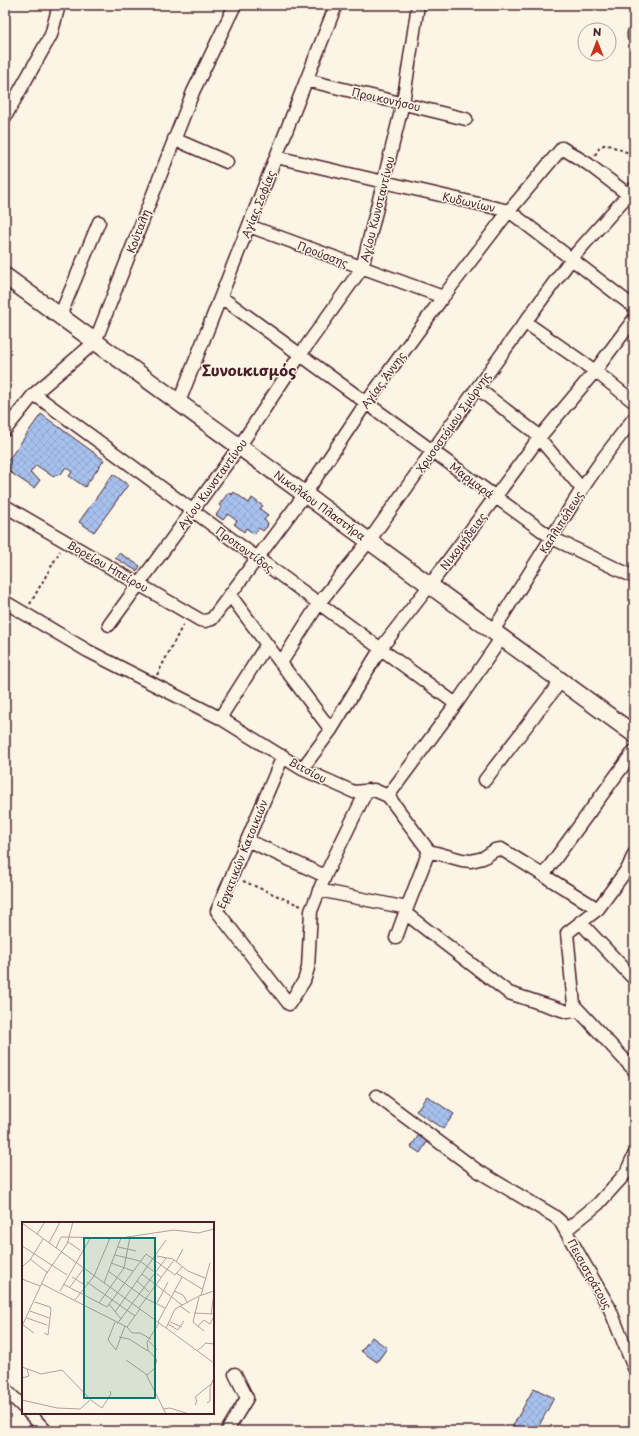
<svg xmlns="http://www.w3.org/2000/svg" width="639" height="1436" font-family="'Playpen Sans',sans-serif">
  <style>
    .building { fill: url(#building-cross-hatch); stroke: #4a1f2b }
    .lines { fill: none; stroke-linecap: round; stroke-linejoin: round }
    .minor-casing { stroke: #4a1f2b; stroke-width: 15 }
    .major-casing { stroke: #4a1f2b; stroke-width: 19 }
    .path { stroke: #4a1f2b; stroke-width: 2; stroke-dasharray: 3 3; stroke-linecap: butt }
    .minor { stroke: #fcf5e5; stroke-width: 12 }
    .major { stroke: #fcf5e5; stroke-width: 16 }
    .labels { text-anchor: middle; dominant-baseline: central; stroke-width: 3; stroke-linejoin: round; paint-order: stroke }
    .street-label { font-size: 11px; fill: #4a1f2b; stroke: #fcf5e5 }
    .district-label { font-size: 15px; font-weight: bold; fill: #4a1f2b; stroke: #fcf5e5 }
    .inset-road { fill: none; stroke: #b59f9b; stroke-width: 1 }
    .view { fill: #0f766e; fill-opacity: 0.15; stroke: #0f766e; stroke-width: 2 }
    .inset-edge { fill: none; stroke: #4a1f2b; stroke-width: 2 }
  </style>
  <defs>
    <pattern id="building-cross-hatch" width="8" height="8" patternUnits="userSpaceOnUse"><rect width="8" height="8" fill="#a7c1ee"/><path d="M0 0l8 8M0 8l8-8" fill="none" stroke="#91a5cc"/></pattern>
  </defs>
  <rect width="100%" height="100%" fill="#fcf5e5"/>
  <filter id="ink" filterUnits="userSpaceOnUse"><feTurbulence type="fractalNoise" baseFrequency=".025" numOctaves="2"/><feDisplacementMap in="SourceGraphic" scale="8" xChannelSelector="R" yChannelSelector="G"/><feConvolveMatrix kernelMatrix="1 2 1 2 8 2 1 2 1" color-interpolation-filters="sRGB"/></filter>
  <g filter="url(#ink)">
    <path class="building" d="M41,414L104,460L85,487L69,476L72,472L66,467L61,474L52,476L36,465L30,473L40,480L34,488L5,469V465Z
      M113,474L128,485L94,532L79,522Z
      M229,492L232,495L234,492L249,503L252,498L263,506L260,509L268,515L264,520L268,523L267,527L263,531L259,528L254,534L246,528L244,532L234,524L237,521L228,514L223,520L216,515L222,507L219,505Z
      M119,553L140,566L137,571L115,558Z
      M427,1096L454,1114L443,1129L416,1111Z
      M420,1133L429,1139L420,1153L411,1147Z
      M372,1337L387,1348L377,1362L361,1351Z
      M534,1388L554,1398L536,1431H510Z"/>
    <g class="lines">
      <g class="minor-casing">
        <path id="minor" d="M634,33V37
          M306,80L466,119
          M5,117L51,35L59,5
          M174,139L227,162
          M276,157L509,211L634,307
          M249,226L443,297
          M221,297L552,538L634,577
          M60,316L99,222
          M525,322L595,371L634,402
          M477,388L533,431L582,489
          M34,394L456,704
          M179,402L336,5
          M5,430L34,394L95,342L193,92L235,5
          M5,506L200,620L205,621L212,619L305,494L366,403L443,297L509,211L562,148L588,164L634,199
          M230,595L331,730
          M5,602L88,651L220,718L302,769L354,792L374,790L388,796L429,851L462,860L471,861L483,858L495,850L501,849L598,909
          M109,625L239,447L300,355L362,268L403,103L418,5
          M493,631L582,489L604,457L634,418
          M281,663L319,603L369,541L477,388L572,258L634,188
          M220,718L267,644
          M283,756L217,911L289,1004L304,981L308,968L311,911L325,876L367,790
          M302,769L331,730L381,648L430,585L539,438L595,371L634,319
          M485,780L561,681
          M388,796L456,704L502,637
          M247,840L325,876
          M429,851L405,913L509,993L568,1012L578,1010
          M634,854L628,868L598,909L567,933L574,1005L634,1070
          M544,874L634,751
          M319,890L407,908
          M580,922L634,979
          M396,938L405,913
          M377,1096L478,1171L554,1216L560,1221L609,1307L634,1368
          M566,1230L598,1204L626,1173L634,1155
          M5,1389L23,1407
          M29,1413L46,1431
          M227,1431L247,1398L235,1374"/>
      </g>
      <g class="major-casing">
        <path id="major" d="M5,276L634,734"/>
      </g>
      <path class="path" d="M595,155L600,147L606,144L634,155
        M30,604L60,551
        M157,675L184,623
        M243,881L301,906"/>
      <use href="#minor" class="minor"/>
      <use href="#major" class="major"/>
    </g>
  </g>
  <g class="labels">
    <g class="street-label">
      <text transform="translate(386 99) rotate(13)">Προικονήσου</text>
      <text transform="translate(469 202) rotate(13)">Κυδωνίων</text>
      <text transform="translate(258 204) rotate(-68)">Αγίας Σοφίας</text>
      <text transform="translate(377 209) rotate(-76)">Αγίου Κωνσταντίνου</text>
      <text transform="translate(138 231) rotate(-69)">Κούταλη</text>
      <text transform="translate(323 254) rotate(21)">Προύσσης</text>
      <text transform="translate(383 380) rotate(-54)">Αγίας Άννης</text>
      <text transform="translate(453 422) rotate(-55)">Χρυσοστόμου Σμύρνης</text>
      <text transform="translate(472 480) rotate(37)">Μαρμαρά</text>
      <text transform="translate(212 484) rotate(-54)">Αγίου Κωνσταντίνου</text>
      <text transform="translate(320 505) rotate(36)">Νικολάου Πλαστήρα</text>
      <text transform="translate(561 522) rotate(-58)">Καλλιπόλεως</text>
      <text transform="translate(463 541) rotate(-53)">Νικομήδειας</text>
      <text transform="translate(245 549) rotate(36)">Προποντίδος</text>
      <text transform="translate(108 566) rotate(30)">Βορείου Ηπείρου</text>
      <text transform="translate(308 770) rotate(28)">Βιτσίου</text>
      <text transform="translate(242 854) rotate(-68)">Εργατικών Κατοικιών</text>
      <text transform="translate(590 1274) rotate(61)">Πεισιστράτους</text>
    </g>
    <g class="district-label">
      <text x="249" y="369">Συνοικισμός</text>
    </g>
  </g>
  <g transform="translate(22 1222)">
    <rect width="192" height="192" fill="#fcf5e5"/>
    <path class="inset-road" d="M0,1L192,141M15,12L23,0M46,20L58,28M27,21L38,0M0,24L11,31M96,25L114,29M34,26L39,15L99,16L152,8L176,11L192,7M11,31L45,53M93,33L118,39L139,55M135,34L151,37L166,49L183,56M8,37L26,51M154,40L161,27M89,41L111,49M0,45L8,38L21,17M86,49L123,76L143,86M154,51L180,67M120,52L160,83M50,55L63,63M0,57L18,64M115,59L127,70M65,60L113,94M82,61L99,16M20,62L105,105L110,111H118L129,117M41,62L85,85L124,32L153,53L160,45M48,65L62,46M38,69L69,15M152,69L161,73L165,80M179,73L188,41M177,75L171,100L182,109M53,78L72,54L88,16M13,80L28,85L29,88L26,113L22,111M77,81L102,46L108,15M135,81L146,60M87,82L99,97M158,84L168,91M117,86L152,38M8,89L27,96M93,90L144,18M172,91L192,92M189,92L192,71M5,96L25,103M93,100L86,118L94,128L103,104M136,100L160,55M148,100L160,105M1,102L24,52L45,22L51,0M95,102L144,36M146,102L156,108L162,99M1,103L12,111M176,104L182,98L188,102L192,94M105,105L118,87M144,106L153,87L177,74L192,69M97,115L107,117L126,129M127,119L135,128M175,129L184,121L192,122M104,138L124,152L144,192M0,145L19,152L40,148L70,179L80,186L89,172L88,169M125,153L132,147L135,138L126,128L125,120L137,101M0,156L7,154L5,147M0,178L35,186L58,187L68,178M185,181L188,179V165L192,156M173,183L175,179L173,175L189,162M141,187L148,186L167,192"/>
    <path class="view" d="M62,16H133V176H62Z"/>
    <rect width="192" height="192" class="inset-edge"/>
  </g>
  <rect width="639" height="1436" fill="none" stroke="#fcf5e5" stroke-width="20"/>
  <rect x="10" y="10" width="619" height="1416" fill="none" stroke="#4a1f2b" stroke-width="1.5" filter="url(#ink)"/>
  <g transform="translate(597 42)"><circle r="19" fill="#fcf5e5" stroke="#b59f9b"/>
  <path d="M0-3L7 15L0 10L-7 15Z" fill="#c8321e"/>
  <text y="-6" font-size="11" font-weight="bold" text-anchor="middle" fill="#4a1f2b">N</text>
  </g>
</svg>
